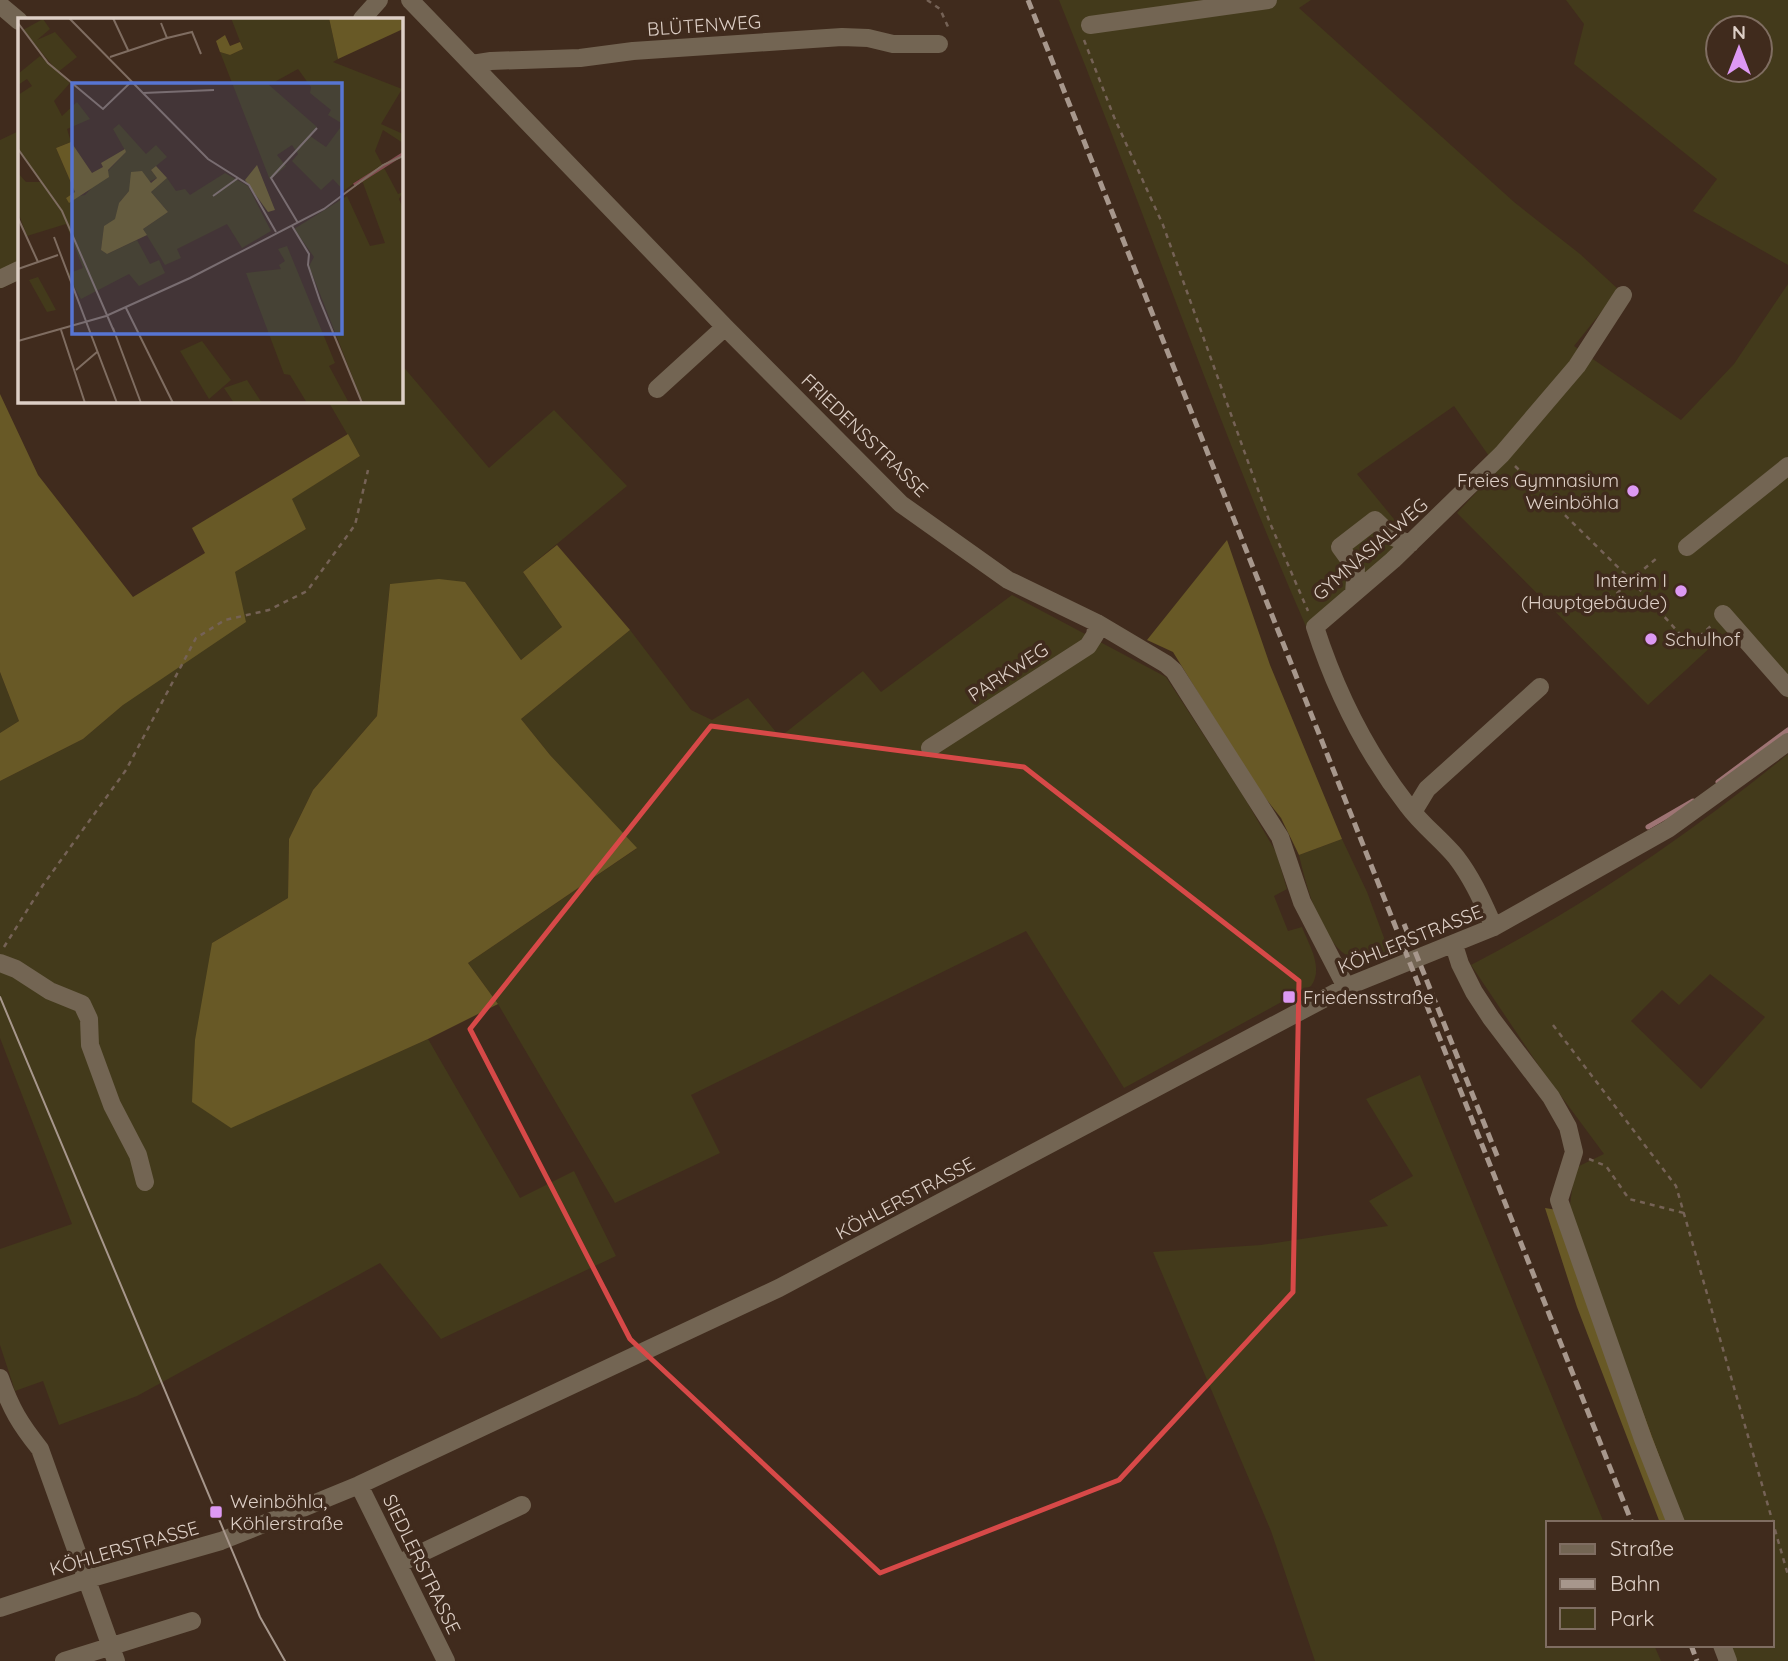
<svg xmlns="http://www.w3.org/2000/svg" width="1788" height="1661" font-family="Quicksand,sans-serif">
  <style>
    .green { fill: #433a1b; fill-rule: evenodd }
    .forest { fill: #685926 }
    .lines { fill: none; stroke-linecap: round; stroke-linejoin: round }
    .stream { stroke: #9e7474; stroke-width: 5 }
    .path { stroke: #756256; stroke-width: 2.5; stroke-dasharray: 5 5; stroke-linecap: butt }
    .minor { stroke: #736553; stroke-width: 18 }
    .tram { stroke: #a7978c; stroke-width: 2 }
    .rail { stroke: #a7978c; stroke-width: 5; stroke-dasharray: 10 5; stroke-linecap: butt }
    .marked { fill: none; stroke: #d74948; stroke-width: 5; stroke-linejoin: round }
    .poi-dot { fill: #dd99f3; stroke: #402b1d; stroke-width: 2.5 }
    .labels { text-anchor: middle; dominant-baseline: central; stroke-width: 7; stroke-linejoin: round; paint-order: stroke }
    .street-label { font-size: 19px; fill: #ddcfc6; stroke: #402b1d }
    .poi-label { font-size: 19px; fill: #ddcfc6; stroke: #402b1d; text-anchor: start }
    .inset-river { fill: none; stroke: #834d51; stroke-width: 3.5 }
    .inset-road { fill: none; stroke: #7f6d61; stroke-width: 2 }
    .view { fill: #5775d3; fill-opacity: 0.15; stroke: #5775d3; stroke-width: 3.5 }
    .inset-edge { fill: none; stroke: #ddcfc6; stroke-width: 3.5 }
  </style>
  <rect width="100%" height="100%" fill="#402b1d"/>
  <path class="green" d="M1059,0H1311L1299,8L1514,202L1580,254L1619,290L1574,346L1681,420L1734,364L1788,284V699L1727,632L1648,705L1457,513L1498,469L1454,406L1357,474L1416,546L1311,638C1219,429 1145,212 1059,0Z
    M1566,0H1788V265L1693,211L1717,179L1574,64L1584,24ZM1760,28V70H1718V28Z
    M19,131V280L0,289V140Z
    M401,364L489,468L554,410L627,486L523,572L562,627L521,660L465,582L390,584L377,716L313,790L289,839L288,898L212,943L231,1127L428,1039L520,1198L574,1171L616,1256L441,1339L380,1263L137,1396L59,1425L43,1381L15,1391L0,1345V1249L72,1224L0,1038V781L83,739L123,705L235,572L306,529L291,499L360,456L328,401H401Z
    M1012,595L1166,677L1244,797L1276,852L1287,889L1274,896L1288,931L1302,927C1309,945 1324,968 1311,986L1124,1088L1026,931L691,1095L720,1153L615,1203L498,1004L468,963L636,849L550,755L521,719L630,630L691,710L712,720L748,698L780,737L863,671L881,692Z
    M0,672L19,721L0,733Z
    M1788,754V1661H1736L1729,1645H1772V1523H1684L1569,1212L1575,1168L1604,1154L1541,1069L1471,965C1584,906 1689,835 1788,754ZM1710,974L1765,1017L1701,1089L1631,1021L1662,990L1679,1005Z
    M1342,839L1367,892L1390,954C1379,958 1364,964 1353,959C1321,945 1306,885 1299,855Z
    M1420,1075L1604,1523H1548V1645H1654L1661,1661H1315L1271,1531L1153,1252L1261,1245L1388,1226L1369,1201L1413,1176L1366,1099Z"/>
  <path class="forest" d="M0,394L38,475L133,597L205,553L192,528L348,434L360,456L292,499L306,529L235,572L246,622L123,705L83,739L0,781V733L19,721L0,672Z
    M1227,540L1270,665L1342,839L1299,855L1281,818L1255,785L1173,652L1147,640Z
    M557,545L630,630L521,719L550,755L637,848L468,963L498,1004L428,1039L231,1128L192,1102L195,1040L212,943L288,898L289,839L313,790L377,716L390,584L439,579L465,582L521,660L562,627L523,572Z
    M1545,1208L1569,1212L1684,1523H1660L1577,1307Z"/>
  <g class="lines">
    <path class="stream" d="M1718,782L1788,730
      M1648,827L1693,801"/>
    <path class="path" d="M927,0L940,9L949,29
      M1084,40L1114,117L1163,225L1270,523L1308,611
      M1515,466L1631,580L1657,558L1659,559
      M1609,596L1612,598L1631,580L1690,645L1712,625
      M4,947L43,885L126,770L196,638L225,620L269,610L307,591L355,525L368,470
      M1553,1025L1676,1186L1788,1575
      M1589,1159L1606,1166L1629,1199L1684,1213"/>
    <path class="minor" d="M410,0L725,327L901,504L1008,580L1097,623L1166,664L1174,671L1280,837L1302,902L1346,987
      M0,5L19,21
      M362,19L379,0
      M1090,25L1268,0
      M472,64L491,61L580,58L633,51L842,37L868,38L893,44H939
      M0,279L19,270
      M657,389L725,327
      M1687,547L1788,466
      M1354,593L1356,569L1340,547L1375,520L1393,537L1410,544
      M1723,614L1788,688
      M930,748L1088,646L1095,635L1097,623
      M1413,812L1427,789L1540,687
      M1494,927C1483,903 1473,879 1456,857C1441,839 1422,825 1408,806C1365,751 1336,692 1315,627L1393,560L1502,454L1577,366L1623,295
      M1454,945L1460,964L1474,992L1491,1018L1551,1097L1568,1127L1574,1152L1559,1200L1643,1439L1676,1523
      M0,963L16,969L50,991L82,1004L89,1019L90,1045L112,1105L138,1155L145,1182
      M0,1378C11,1409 20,1424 40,1449L116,1661
      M359,1485L446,1661
      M398,1564L522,1505
      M0,1608L88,1579L221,1541L281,1517L359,1485L779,1288L1346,987L1494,927L1668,829L1788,742
      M1722,1645L1728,1661
      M64,1661L192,1621"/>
    <path class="tram" d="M0,997L260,1617L285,1661"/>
    <path class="rail" d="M1028,0L1632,1523
      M1404,924L1498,1158
      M1691,1645L1697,1661"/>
  </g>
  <path class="marked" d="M711,726L1024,767L1299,981L1293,1292L1119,1480L880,1573L630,1339L470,1029Z"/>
  <g class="poi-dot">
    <circle cx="1633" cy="491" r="7"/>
    <circle cx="1681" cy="591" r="7"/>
    <circle cx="1651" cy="639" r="7"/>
    <rect x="1282" y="990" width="14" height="14" rx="3.5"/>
    <rect x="209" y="1505" width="14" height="14" rx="3.5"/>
  </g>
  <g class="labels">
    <g class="street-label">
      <text transform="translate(704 25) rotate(-4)">BLÜTENWEG</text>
      <text transform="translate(865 435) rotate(44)">FRIEDENSSTRASSE</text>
      <text transform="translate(1370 549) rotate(-41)">GYMNASIALWEG</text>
      <text transform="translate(1008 672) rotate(-33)">PARKWEG</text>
      <text transform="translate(1410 939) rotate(-22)">KÖHLERSTRASSE</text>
      <text transform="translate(905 1198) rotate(-28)">KÖHLERSTRASSE</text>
      <text transform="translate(124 1548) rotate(-16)">KÖHLERSTRASSE</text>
      <text transform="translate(422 1564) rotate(64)">SIEDLERSTRASSE</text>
    </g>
    <g class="poi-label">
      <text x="1619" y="480" text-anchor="end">Freies Gymnasium<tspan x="1619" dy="22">Weinböhla</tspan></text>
      <text x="1667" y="580" text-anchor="end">Interim I<tspan x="1667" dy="22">(Hauptgebäude)</tspan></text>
      <text x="1665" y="639">Schulhof</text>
      <text x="1303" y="997">Friedensstraße</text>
      <text x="230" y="1501">Weinböhla,<tspan x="230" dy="22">Köhlerstraße</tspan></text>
    </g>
  </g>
  <g transform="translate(18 18)">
    <rect width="385" height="385" fill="#402b1d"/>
    <path d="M213,0H311L320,41L315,44L384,71L363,106L385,116V125L365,112L357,133L380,176L385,174L381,181L385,191V385H346L342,378L291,248L296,239L276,211L329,178L352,228L367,225L345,165L341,161L326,173L315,161L303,172L274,143L280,136L274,127L259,137L268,148L252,162L202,34L212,37L225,31ZM280,51L293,69L292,75L313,92L310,97L325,106L308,129L292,118L299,109L251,67ZM25,1L32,11L19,22L37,14L59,39L40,54L5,12ZM22,38L52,65L36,83L44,98L59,84L72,101L49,111L53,124L38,130L57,174L48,180L67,177L108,134L95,111L101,106L128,136L138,127L149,139L133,152L139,160L111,173L101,185L98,201L86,208L83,232L89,236L119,222L132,246L141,242L147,255L121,268L111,256L63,281L49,256L65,250L48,206L9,218L0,194V155L8,164H23L0,130V77L14,68L9,61L0,67V56ZM207,155L230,168L253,213L224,230L209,206L159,231L163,240L147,247L125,211L150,194L133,174L149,160L158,173L167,171L172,177ZM269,228L317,345L311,348L331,385H289L272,357L266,356L228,255L263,251L261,247L267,243L260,231ZM20,259L31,279L38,292L29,294L11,262ZM184,323L213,362L191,381L162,333ZM229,362L244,385H216L206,370Z" fill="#433a1b" fill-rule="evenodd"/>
    <path d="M311,0H385V11L320,41ZM207,17L212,28L222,24L225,31L212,37L202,34L198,23ZM53,124L74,155L85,149L83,145L107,131L108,134L90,152L91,159L51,185L48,180L57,174L38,130ZM239,147L257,192L250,194L227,162ZM138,148L149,160L133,174L150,194L125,211L129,217L89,236L83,232L86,208L97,201L101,185L111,173L113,154L124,153L133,165L139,160L133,152Z" fill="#685926"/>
    <path class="inset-river" d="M336,167L385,136"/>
    <path class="inset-road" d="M51,0L190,141L231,167L258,214M95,0L110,32M0,5L30,45L85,91L114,63M143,5L149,20L174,14L183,36M92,39L149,20M125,75L196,72M0,131L44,193L98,318M195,178L220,160M0,200L20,244M280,205L253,160L299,110M274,208L291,236L290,247L302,283L344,385M36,219L99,385M0,251L40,237M108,290L155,385M95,310L123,385M43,312L67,385M0,323L88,298L172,260L306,191L365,147L385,138M58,352L79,334"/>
    <path class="view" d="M54,65H324V316H54Z"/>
    <rect width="385" height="385" class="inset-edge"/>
  </g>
  <rect x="1546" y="1521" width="228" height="126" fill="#402b1d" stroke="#7f6d61" stroke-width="2"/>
  <rect x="1560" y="1544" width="35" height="10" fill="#736553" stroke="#7f6d61" stroke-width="2"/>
  <text x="1610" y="1556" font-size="21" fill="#ddcfc6">Straße</text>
  <rect x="1560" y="1579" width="35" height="10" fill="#a7978c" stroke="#7f6d61" stroke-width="2"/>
  <text x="1610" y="1591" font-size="21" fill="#ddcfc6">Bahn</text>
  <rect x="1560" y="1608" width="35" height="21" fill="#433a1b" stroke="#7f6d61" stroke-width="2"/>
  <text x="1610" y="1626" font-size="21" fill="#ddcfc6">Park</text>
  <g transform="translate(1739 49)"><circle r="33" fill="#402b1d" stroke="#7f6d61" stroke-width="2"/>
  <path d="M0-5L12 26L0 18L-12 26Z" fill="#dd99f3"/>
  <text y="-10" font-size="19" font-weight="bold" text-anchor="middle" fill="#ddcfc6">N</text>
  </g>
</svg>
